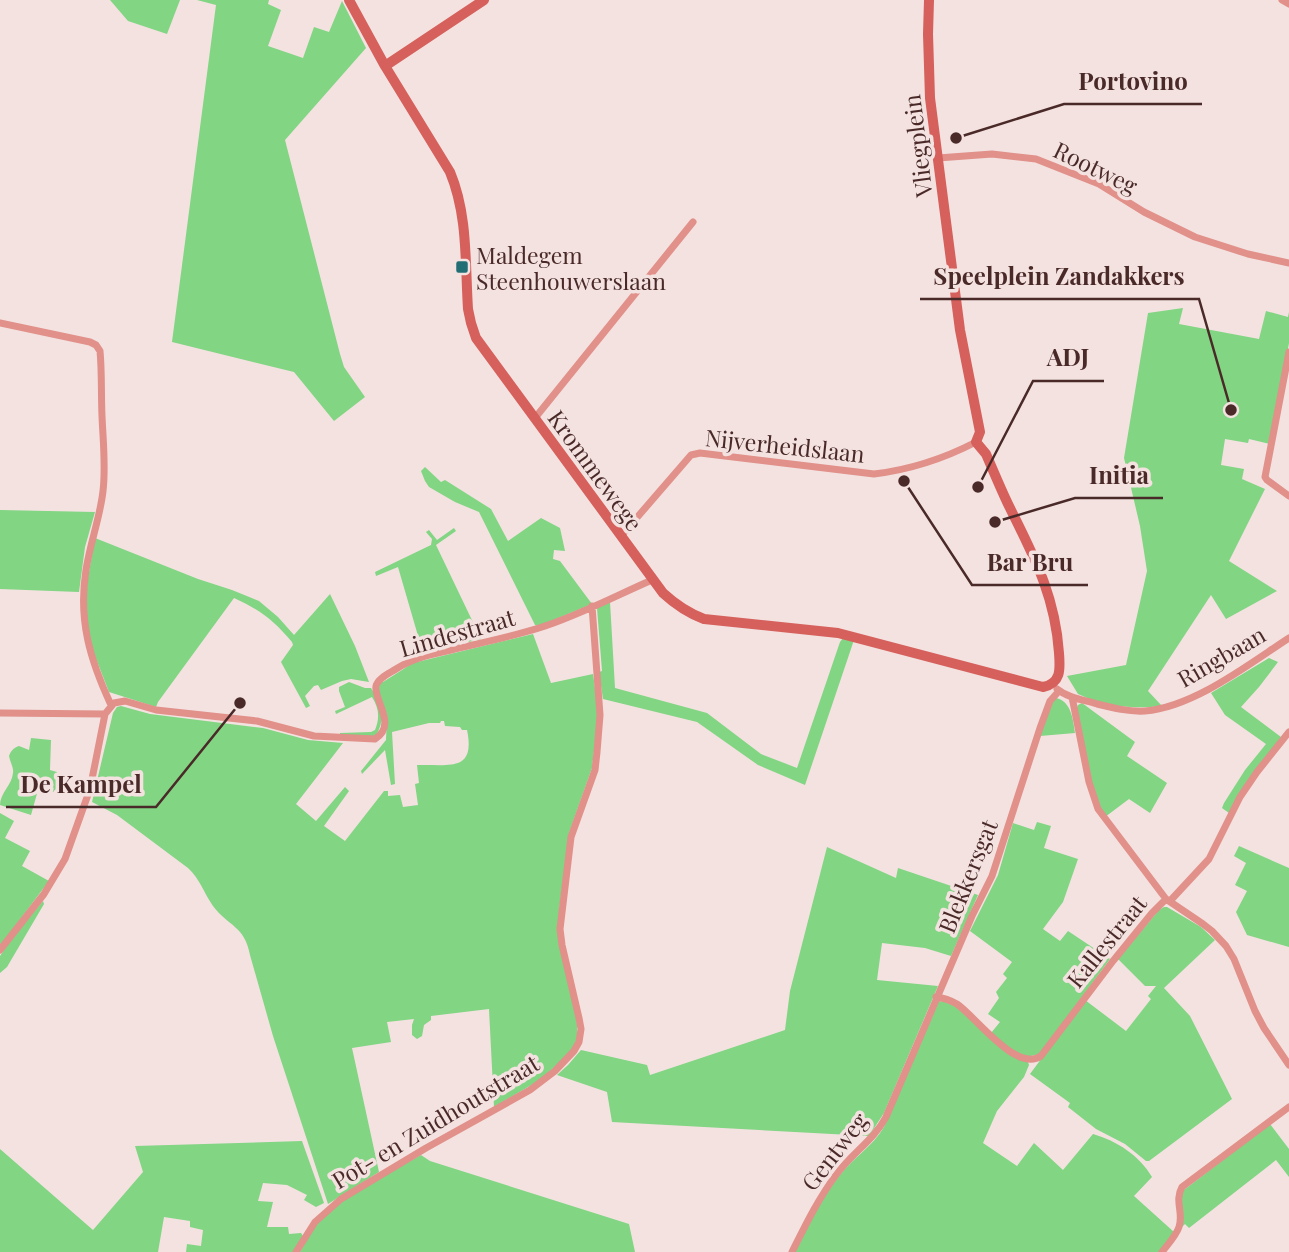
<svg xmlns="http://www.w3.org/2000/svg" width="1289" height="1252" font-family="'Playfair Display',serif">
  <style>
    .green { fill: #81d583 }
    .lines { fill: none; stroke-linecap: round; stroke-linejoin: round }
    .street { stroke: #e1908a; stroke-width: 7 }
    .secondary { stroke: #d6605c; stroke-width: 10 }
    .poi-dot { fill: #236e75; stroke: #f3e2e0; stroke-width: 2.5 }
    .labels { text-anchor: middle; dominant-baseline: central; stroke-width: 7; stroke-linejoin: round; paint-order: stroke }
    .street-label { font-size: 23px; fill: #4a2a28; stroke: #f3e2e0 }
    .poi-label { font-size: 23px; fill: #4a2a28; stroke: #f3e2e0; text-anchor: start }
    .leader { fill: none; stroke: #4a2a28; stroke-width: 2.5 }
    .callout-dot { fill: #4a2a28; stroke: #f3e2e0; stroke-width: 2.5 }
    .callout-label { font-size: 24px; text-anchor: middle; font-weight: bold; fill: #4a2a28; stroke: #f3e2e0; stroke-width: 7; stroke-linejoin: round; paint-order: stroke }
  </style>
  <rect width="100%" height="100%" fill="#f3e2e0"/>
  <path class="green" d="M110,0H180L167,34L128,21Z
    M197,0H269L268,4L281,10L268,46L303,58L314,27L329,32L342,1L366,48L285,140L340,354L344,367L365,397L334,421L294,372L172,342L216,5Z
    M1183,308L1179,324L1259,339L1266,311L1288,317L1289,312V343L1270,444L1249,439L1248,443L1225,439L1221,465L1244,469L1242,479L1265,489L1229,561L1277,591L1226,619L1211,595L1148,691L1162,706C1132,709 1105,707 1078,694L1067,676L1126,665L1147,571L1140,526L1124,458L1148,313Z
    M425,467L441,482L445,480L491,509L508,541L541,518L560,528L565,551L554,550L553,559L560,561L592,604L539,626L535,625L479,512L455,502L429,487L425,481L421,471Z
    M0,510L95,512L85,547L79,592L0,589Z
    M454,528L456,531L436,545L481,639L423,653L398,567L376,576L375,572L431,545L432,539L426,532L429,530L437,540Z
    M95,538L198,579L232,590L259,601L278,617L294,635L330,594L355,646L369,682L351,679L342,681L321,690L318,685L314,686L305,696L310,706L306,708L281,662L293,645L292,642C273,620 262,611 234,598L158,702L156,707L109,692L93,651L86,628L87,583Z
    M610,602L615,688L707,713L761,754L797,768L840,642L843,638L854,640L805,785L758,765L697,722L603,699L599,672L602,671L597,608Z
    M533,634L551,683L593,674L597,702V724L592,768L569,833L559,911L577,1024V1038L573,1049L567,1056L540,1080L494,1107L489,1009L431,1016V1020L424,1025L422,1036L417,1039L412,1035V1025L414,1019L387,1022L391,1042L352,1048L379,1172L328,1204L273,1036L250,955C245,926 228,926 213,906C204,893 200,879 188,868L117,815L92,802L113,713L117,707L121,706L150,714L263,728L308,740L343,743L296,804L316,821L345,787L349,791L324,826L345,841L384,791H388V796L400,795L403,807L418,805L415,784L419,783L417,765C448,764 476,773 467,730H462L460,727L445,726L444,721H441L440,723H429L392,732L395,784L391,785L385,750L362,774L361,771L386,740L387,715L378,690L381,681L383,682L413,663Z
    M1269,658L1278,662L1259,687L1241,707L1281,737L1229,813L1222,808L1224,803L1245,770L1266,744L1225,715L1211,693Z
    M349,682L365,688H371C382,706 386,717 376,736H340V733L371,732L375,730C380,718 379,708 372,697L336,714L335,711L345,707L339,691V687Z
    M1056,698C1071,701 1073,719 1075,733L1040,736L1051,699Z
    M1082,703L1135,742L1127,756L1167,783L1150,813L1129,799L1105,817L1095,798L1076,709L1078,705Z
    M31,738L51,740L50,770L57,772V792L38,790L31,815L0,805C0,793 12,785 13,773C14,768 10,762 9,756C11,751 13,748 19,746L29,750Z
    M0,813L14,821L5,838L30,851L22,866L49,881L0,946Z
    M1037,822L1051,826L1044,848L1078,859L1063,902L1043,929L1060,941L1068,931L1110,959L1040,1054L1026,1057L1010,1049L991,1033L1000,1022L988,1014L999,998L996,992L1007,978L1003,974L1012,962L970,931L998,875L1013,823L1034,830Z
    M1239,846L1289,868V947L1247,935L1236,912L1247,891L1235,885L1246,863L1234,856Z
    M827,847L896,878L898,868L978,895L951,956L925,948L882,943L877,980L938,986L884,1113L869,1136L612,1122L607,1092L557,1075L568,1065L581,1050L647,1065L650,1075L785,1030L790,991Z
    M43,901L44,904L7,967L0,973V956L10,941Z
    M1164,907H1167L1201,927L1215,940L1164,988L1190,1016L1232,1099L1149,1161H1146L1125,1144L1096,1129L1068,1107L1070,1103L1030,1074L1085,1000L1126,1031L1151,999L1148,996L1156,986H1145L1118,959L1159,910Z
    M939,1001L945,1002L955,1006L1014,1057L1028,1062L1029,1065L1024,1077L997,1111L983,1143L1017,1166L1034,1143L1063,1170L1093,1134C1117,1141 1139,1155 1152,1177L1134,1196L1174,1232L1160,1252H795C807,1226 822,1198 840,1175C853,1158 873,1146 884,1127Z
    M1270,1124L1289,1149V1177L1276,1160L1189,1228L1185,1224L1181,1228L1180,1193Z
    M302,1141L324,1203L316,1207L304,1200L307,1195L287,1185L263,1183L258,1201L273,1202L267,1227H288L289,1234L301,1233L303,1236L293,1252H186L187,1244L201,1246L203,1230L190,1227V1221L164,1217L158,1252H0V1149L93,1230L143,1172L135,1146Z
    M421,1155L430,1161L629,1224L635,1252H300C306,1242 312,1229 321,1220C348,1191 388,1174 421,1155Z"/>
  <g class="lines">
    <path class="street" d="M1282,0L1289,4
      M938,158L992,154L1036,159L1099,184L1144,212L1195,237L1248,254L1289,263
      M0,323L90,342L96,345L100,351C102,372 101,394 102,416C103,441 106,466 103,491C100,518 90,543 86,570C78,620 90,660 111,705
      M1289,352L1265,477L1267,480L1289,496
      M535,418L693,222
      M621,536L691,455L700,453L874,474C908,470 945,458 976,442
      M1057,689C1068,698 1084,700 1097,704C1113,708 1129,712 1145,711C1194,707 1249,664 1289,638
      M1072,697L1089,782L1098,809L1166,899L1203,924L1212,931L1226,946L1234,959L1255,1011L1264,1028L1289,1065
      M0,713L105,714
      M1170,901L1209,859L1240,797L1257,772L1289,732
      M0,950L44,894L65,859L90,789L105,714L114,703L125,701L156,710L257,721L314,736L375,739C398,725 373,699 376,686C378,678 390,673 396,669C413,658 432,654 451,650C480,643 510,637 539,628C578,616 615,596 652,580
      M936,997C944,998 950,1000 957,1004C976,1017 1016,1073 1041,1056L1113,961L1152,913L1166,899
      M296,1252L315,1222L341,1199L426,1148L530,1090L555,1071L574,1051L579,1042L581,1029L579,1018L562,945L560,929L571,837L595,770L597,752L600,715L592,606
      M792,1252C805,1226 818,1199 836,1175C851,1154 874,1140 886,1117L972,916L992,876L1040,728L1050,701L1059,691
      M1162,1252C1168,1244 1176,1236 1179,1227C1184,1213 1174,1201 1182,1187L1289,1107"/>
    <path class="secondary" d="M349,0L385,66L450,172C468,215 465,263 468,309L471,323L476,338L663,593C676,605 688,613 704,619L838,633L1043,687C1062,683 1060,668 1059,653C1055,594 1033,555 1008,504C1000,487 993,470 986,454L976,442L980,432L960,330L930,98L928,34L929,0
      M385,66L484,0"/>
  </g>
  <rect class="poi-dot" x="455" y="260" width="14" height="14" rx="3.5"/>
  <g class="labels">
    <g class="street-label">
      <text transform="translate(917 146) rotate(-97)">Vliegplein</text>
      <text transform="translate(1096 167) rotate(26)">Rootweg</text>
      <text transform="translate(785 445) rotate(6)">Nijverheidslaan</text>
      <text transform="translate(596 470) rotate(54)">Krommewege</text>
      <text transform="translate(457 632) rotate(-16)">Lindestraat</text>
      <text transform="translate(1221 656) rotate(-30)">Ringbaan</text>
      <text transform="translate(967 876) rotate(-68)">Blekkersgat</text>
      <text transform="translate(1106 941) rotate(-51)">Kallestraat</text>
      <text transform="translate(435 1121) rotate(-31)">Pot- en Zuidhoutstraat</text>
      <text transform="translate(834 1151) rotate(-52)">Gentweg</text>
    </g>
    <g class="poi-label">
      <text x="476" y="254">Maldegem<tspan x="476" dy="26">Steenhouwerslaan</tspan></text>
    </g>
  </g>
  <path class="leader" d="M956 138L1064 104H1202M1231 410L1199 299H920M978 487L1033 381H1104M995 522L1075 498H1163M904 481L972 585H1088M240 703L156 807H6"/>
  <g class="callout-dot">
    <circle cx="956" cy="138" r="7"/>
    <circle cx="1231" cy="410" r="7"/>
    <circle cx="978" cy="487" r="7"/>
    <circle cx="995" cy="522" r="7"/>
    <circle cx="904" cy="481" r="7"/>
    <circle cx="240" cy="703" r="7"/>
  </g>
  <g class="callout-label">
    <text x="1133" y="90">Portovino</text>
    <text x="1059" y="285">Speelplein Zandakkers</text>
    <text x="1068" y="366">ADJ</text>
    <text x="1119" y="484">Initia</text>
    <text x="1030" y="571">Bar Bru</text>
    <text x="81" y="793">De Kampel</text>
  </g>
</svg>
